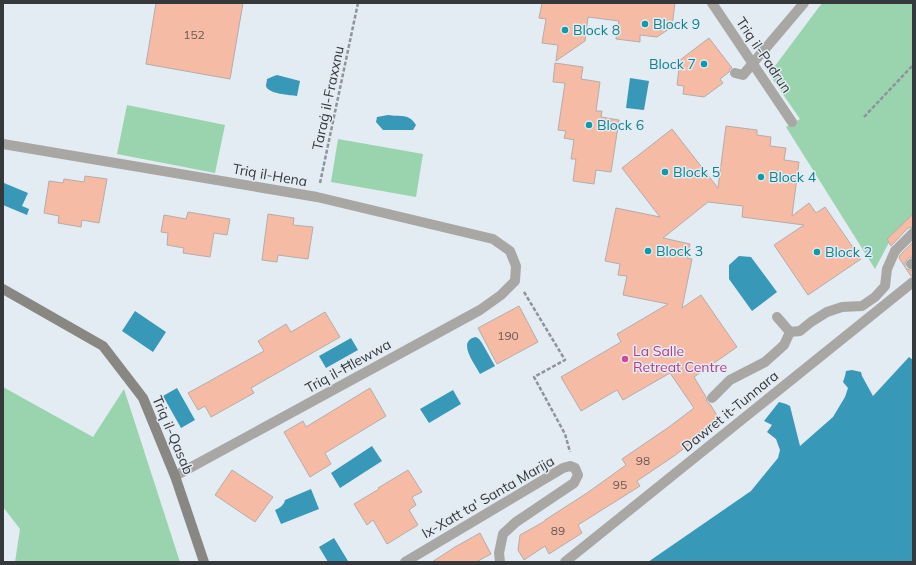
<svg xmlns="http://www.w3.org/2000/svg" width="916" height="565" font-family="Mulish,sans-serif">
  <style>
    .green { fill: #9ad4ae }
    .water { fill: #3799b7 }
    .building { fill: #f6bba5; stroke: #b7aca8 }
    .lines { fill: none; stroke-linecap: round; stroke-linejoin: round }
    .path { stroke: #8e9499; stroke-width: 2.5; stroke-dasharray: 4 2; stroke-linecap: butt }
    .lane { stroke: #a9a7a3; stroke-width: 10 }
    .street { stroke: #a9a7a3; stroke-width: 10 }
    .secondary { stroke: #898781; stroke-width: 10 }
    .culture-dot { fill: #0f9aa8; stroke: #e3ebf3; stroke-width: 1.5 }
    .hotel-dot { fill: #d1479c; stroke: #e3ebf3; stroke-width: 1.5 }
    .labels { text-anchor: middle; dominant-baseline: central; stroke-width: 3; stroke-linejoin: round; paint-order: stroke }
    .number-label { font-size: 12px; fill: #665a56 }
    .culture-label { font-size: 14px; fill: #0d838f; stroke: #e3ebf3; text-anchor: start }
    .street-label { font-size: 14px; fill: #36393c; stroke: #e3ebf3 }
    .hotel-label { font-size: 14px; fill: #b23c85; stroke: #e3ebf3; text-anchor: start }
  </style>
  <rect width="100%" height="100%" fill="#e3ebf3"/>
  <path class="green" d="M822,3H913V219L893,235L875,269L786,127L800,119L769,74Z
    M127,105L225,125L215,173L117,154Z
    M338,139L423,154L416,197L331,182Z
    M3,387L93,437L124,389L180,562H15L20,529L3,507Z"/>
  <path class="water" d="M277,75L300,81L297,96C290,95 268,94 266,86C266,84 267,81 267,79L274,76Z
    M630,78L649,81L644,110L626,108Z
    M388,115C400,117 409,113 416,125L413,130H383L376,122L377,117Z
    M4,183L28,193L22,206L29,209L27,215L3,205V186Z
    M739,256L751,257L777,292L752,311L729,279V265Z
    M135,311L166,332L153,352L122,331Z
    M476,337L479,339L482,343L495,366L480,374C475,364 456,341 476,337Z
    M351,338L358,350L326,368L319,356Z
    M909,357L913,360V562H648L751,491L778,458L780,450L776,439L767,432L772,425L764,421L779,402L786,404L790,406L800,446L833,417L845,397L848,388L843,382L845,376L846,371L852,370L861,372L862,376L873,396Z
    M177,388L195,420L181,428L163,396Z
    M453,390L461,404L429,423L420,409Z
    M372,446L382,461L340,488L331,473Z
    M311,489L319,509L281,524L275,510C280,508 284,505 285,500Z
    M334,538L348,561L347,562H328L319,547Z"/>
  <path class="building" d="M156,3H243L230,79L146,64Z
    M542,3H675L672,27L657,37L640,35V42L616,39L619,21L588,17L585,41L556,61L558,45L542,43L546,19L539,18Z
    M709,38L732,68L730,69L729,72L720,79L723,83L704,97L683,94L684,86L677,85L680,60Z
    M555,63L583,67L581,79L600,82L596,111H602L601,117L619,120L611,172L596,170L594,184L573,181L576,159H571L574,140L564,138L566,131L558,130L565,83L553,82Z
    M726,126L757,130V135L771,137L770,146L786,148L784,160L799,162L792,216L809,203L816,213L825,207L861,259L808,295L774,245L804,225L742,217L743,206L708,202L663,238L690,244L687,258L692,259L682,308L701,295L737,347L694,377L706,397L707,402L710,404L721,422L703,434L674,456L637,481L640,486L578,525L582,533L549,554L545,546L524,560L518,550L520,535L545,521V520L587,493L626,465L622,459L669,427L694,408L670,373L623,400L617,390L581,411L561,377L621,342L617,334L668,304L623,295L627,276L618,275L620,264L605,261L616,208L660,217L622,168L672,129L718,188Z
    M85,176L107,179L99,223L82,220L81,227L58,223L59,216L44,213L49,181L63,183L64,179L84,182Z
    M188,212L230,219L227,235L214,233L210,257L183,253L184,248L167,245L168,233L161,232L164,215L186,219Z
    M268,214L294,218L293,225L313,227L308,259L278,255L277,262L262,260Z
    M913,214V227L908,228L891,246L887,239Z
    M913,242V257L908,258L905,263V267L907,269L910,270H913V276H911L899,258L900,255Z
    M519,306L538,342L497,364L478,328Z
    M325,312L340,337L251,388L254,393L211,417L205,406L198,410L188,393L264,351L258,341L286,324L291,332Z
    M370,388L386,416L325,453L331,464L310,477L284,432L303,421L306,427Z
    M232,470L273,497L255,522L215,495Z
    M408,470L422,492L412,497L416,505L409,510L418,525L387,544L373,520L367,525L354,504L379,489L378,488Z
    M480,533L491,554L476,562H432L455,547Z"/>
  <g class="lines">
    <path class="path" d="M864,117L913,65
      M320,183L358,3
      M524,292L565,360L534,377L565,434L570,452"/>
    <path class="lane" d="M735,73L743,75L753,63
      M911,264L913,263
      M777,317L790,332L800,331L811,322L827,312L842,307L862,306L875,297L885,286L887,269L895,251
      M712,398L730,380L765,362L784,345L790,332"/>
    <path class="street" d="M712,3L792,122
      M753,63L804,3
      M3,144L317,197L493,239L510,251L516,266L515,281L501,295L480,310L175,476
      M895,251L913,233
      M405,562L563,468L570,466L575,468L578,475L574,483L516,522L503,534L499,553L500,562
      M565,562L913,282"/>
    <path class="secondary" d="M3,289L103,346L143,398L175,476L204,562"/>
  </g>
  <g class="culture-dot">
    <circle cx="645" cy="24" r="4"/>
    <circle cx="565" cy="30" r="4"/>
    <circle cx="704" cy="64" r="4"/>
    <circle cx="589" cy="125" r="4"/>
    <circle cx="665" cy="172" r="4"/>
    <circle cx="761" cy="177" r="4"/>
    <circle cx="648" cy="251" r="4"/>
    <circle cx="817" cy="252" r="4"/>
  </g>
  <circle class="hotel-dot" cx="625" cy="359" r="4"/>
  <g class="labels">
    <g class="number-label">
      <text x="194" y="34">152</text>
      <text x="508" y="335">190</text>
      <text x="643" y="460">98</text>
      <text x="620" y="484">95</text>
      <text x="558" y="530">89</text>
    </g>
    <g class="culture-label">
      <text x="653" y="24">Block 9</text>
      <text x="573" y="30">Block 8</text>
      <text x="696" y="64" text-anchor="end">Block 7</text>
      <text x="597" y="125">Block 6</text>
      <text x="673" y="172">Block 5</text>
      <text x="769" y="177">Block 4</text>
      <text x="656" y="251">Block 3</text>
      <text x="825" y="252">Block 2</text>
    </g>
    <g class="street-label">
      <text transform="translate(764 55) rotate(56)">Triq il-Padrun</text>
      <text transform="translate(328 98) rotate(-78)">Taraġ il-Fraxxnu</text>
      <text transform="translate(270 175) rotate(10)">Triq il-Hena</text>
      <text transform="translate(348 366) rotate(-29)">Triq il-Ħlewwa</text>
      <text transform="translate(730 411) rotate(-39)">Dawret it-Tunnara</text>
      <text transform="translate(173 435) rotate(67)">Triq il-Qasab</text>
      <text transform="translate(488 497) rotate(-30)">Ix-Xatt ta' Santa Marija</text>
    </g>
    <g class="hotel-label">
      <text x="633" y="351">La Salle<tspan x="633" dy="16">Retreat Centre</tspan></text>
    </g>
  </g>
  <rect width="916" height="565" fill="none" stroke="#36393c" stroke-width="8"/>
</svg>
